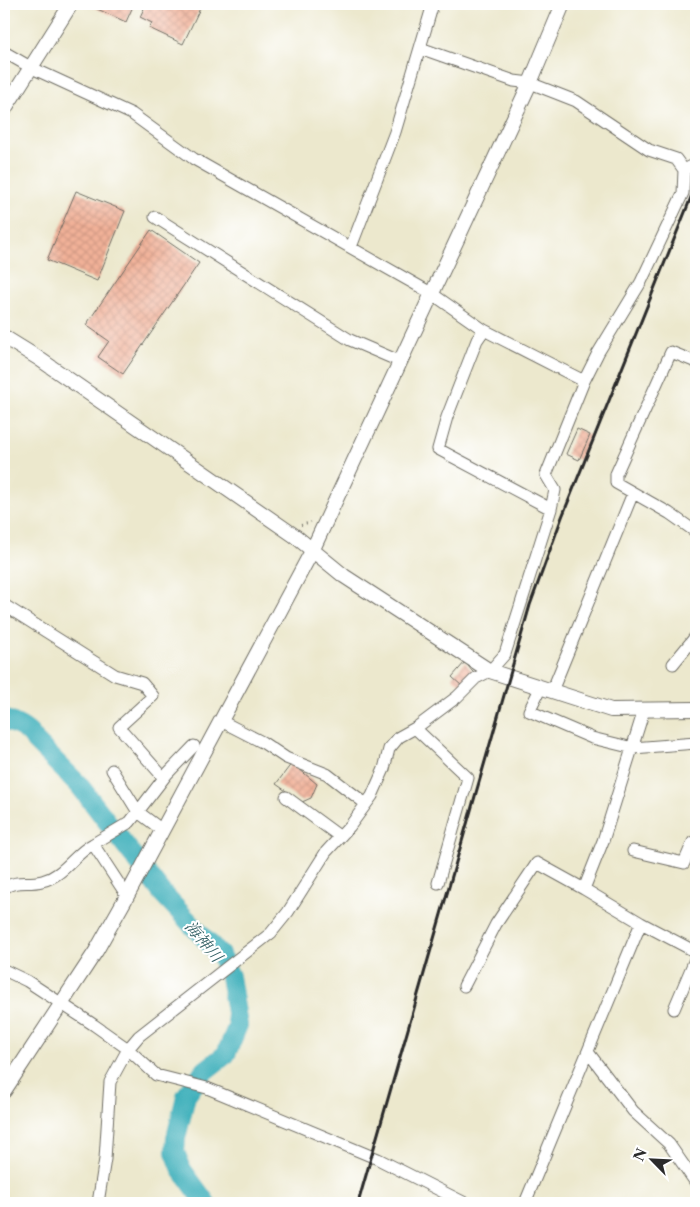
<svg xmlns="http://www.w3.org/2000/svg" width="700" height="1207" font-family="'Libre Caslon Text','Noto Serif JP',serif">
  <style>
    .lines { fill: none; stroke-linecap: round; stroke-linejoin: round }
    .river { stroke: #41b0bb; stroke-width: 20 }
    .building { fill: url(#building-cross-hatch) }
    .minor-casing { stroke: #6f6d64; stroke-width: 13 }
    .tertiary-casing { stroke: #6f6d64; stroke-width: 16 }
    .path { stroke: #6f6d64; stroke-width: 2; stroke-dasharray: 1 4; stroke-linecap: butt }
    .minor { stroke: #fff; stroke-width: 11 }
    .tertiary { stroke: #fff; stroke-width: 14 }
    .rail { stroke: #2b2b2b; stroke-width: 3 }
    .labels { text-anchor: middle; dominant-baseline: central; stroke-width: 4; stroke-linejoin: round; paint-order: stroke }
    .water-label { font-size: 16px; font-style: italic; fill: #346065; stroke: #fff }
  </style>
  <defs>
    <pattern id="building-cross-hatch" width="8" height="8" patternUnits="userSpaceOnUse" patternTransform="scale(1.25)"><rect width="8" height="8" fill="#f1b198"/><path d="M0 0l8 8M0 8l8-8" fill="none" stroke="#cf9883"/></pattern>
  </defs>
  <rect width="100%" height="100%" fill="#fff"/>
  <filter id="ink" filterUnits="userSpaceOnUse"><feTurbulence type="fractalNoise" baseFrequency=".02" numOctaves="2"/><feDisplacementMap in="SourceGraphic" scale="10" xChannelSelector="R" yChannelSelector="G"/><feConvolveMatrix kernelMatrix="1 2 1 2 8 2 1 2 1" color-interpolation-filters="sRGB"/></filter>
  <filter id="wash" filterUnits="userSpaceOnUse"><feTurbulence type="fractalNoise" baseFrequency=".0096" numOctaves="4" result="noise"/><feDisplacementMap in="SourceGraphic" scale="20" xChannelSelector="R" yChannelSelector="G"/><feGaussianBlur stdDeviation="1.12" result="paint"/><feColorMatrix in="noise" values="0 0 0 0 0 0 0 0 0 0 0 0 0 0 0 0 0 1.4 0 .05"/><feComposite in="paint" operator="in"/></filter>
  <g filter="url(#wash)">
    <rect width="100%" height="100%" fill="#ece8cd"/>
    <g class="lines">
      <path class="river" d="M4,719C15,724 30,729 35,741L79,785L162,893L221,956L230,976L238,1025L226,1054L203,1072L186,1096L176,1138L175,1152L182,1170L206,1203"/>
    </g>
    <g id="blocks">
      <path class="building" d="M94,4H134L126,22L93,7Z
        M146,4H202L183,44L149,28L152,23L140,17Z
        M76,191L125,211L97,281L47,260Z
        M151,230L199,263L123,374L98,357L109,341L86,325Z
        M577,429L590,435L579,460L566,454Z
        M465,662L476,676L462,686L452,677Z
        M292,763L317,784L311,798L302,802L276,784Z"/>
    </g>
  </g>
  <g filter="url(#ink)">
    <use href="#blocks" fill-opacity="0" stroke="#6f6d64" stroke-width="1"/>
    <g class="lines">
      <g class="minor-casing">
        <path id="minor" d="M4,52L32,68L132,114L194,159L431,293L484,330L584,381
          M684,170L696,164
          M155,217L350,340L399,361
          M351,247L395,132L433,4
          M484,330L477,340L447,417L438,449L551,509
          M696,362L671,352L616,474V483L669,513L696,532
          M4,605L115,675L142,683L153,696L119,727L164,778
          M673,664L696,636
          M541,687L529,711L592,738L633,748L696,743
          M552,691L633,493
          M644,710L603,841L584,889L641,923L696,952
          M221,721L262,742L286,758L327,774L366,804
          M415,728L468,778L438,883
          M112,770L138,812L162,830
          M286,797L339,836
          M633,851L684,863L693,842
          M4,888C17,879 28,885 42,881C64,876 74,854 93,844
          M127,896L93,844L130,822L167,774L194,746
          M4,970L27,981L94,1025L128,1049L156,1075L207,1088L378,1159L465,1203
          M464,986L496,924L537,863L584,889
          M674,1009L696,957
          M588,1052L633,1111L669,1144L696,1183
          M98,1203L105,1159L110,1082L128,1049L139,1036L271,933L288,912L326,852L350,826L372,796L384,769L389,749L399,737L417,727L457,697L476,678L490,671L505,654L551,509L555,490L546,475L584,381L598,353L641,282L683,193L684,170L676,159L649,150L576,101L530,83L514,81L420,48
          M525,1203L641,923"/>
      </g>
      <g class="tertiary-casing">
        <path id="tertiary" d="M4,110L71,4
          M4,337L38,358L295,536L344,576L490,671L611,710L696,709
          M4,1091L96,951L127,896L312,551L530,83L563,4"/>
      </g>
      <path class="path" d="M301,525L311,522"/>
      <use href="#minor" class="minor"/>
      <use href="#tertiary" class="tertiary"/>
      <path class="rail" d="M358,1203L530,605L562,517L696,185"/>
    </g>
  </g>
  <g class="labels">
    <g class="water-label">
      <text transform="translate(204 941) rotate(50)">海神川</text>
    </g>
  </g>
  <rect width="700" height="1207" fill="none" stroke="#fff" stroke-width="20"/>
  <g transform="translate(652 1160) rotate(294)" stroke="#ffffff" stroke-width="4" paint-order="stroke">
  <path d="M0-4L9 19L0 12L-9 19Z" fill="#2b2b2b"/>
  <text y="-8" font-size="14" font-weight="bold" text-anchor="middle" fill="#2b2b2b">N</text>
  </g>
</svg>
